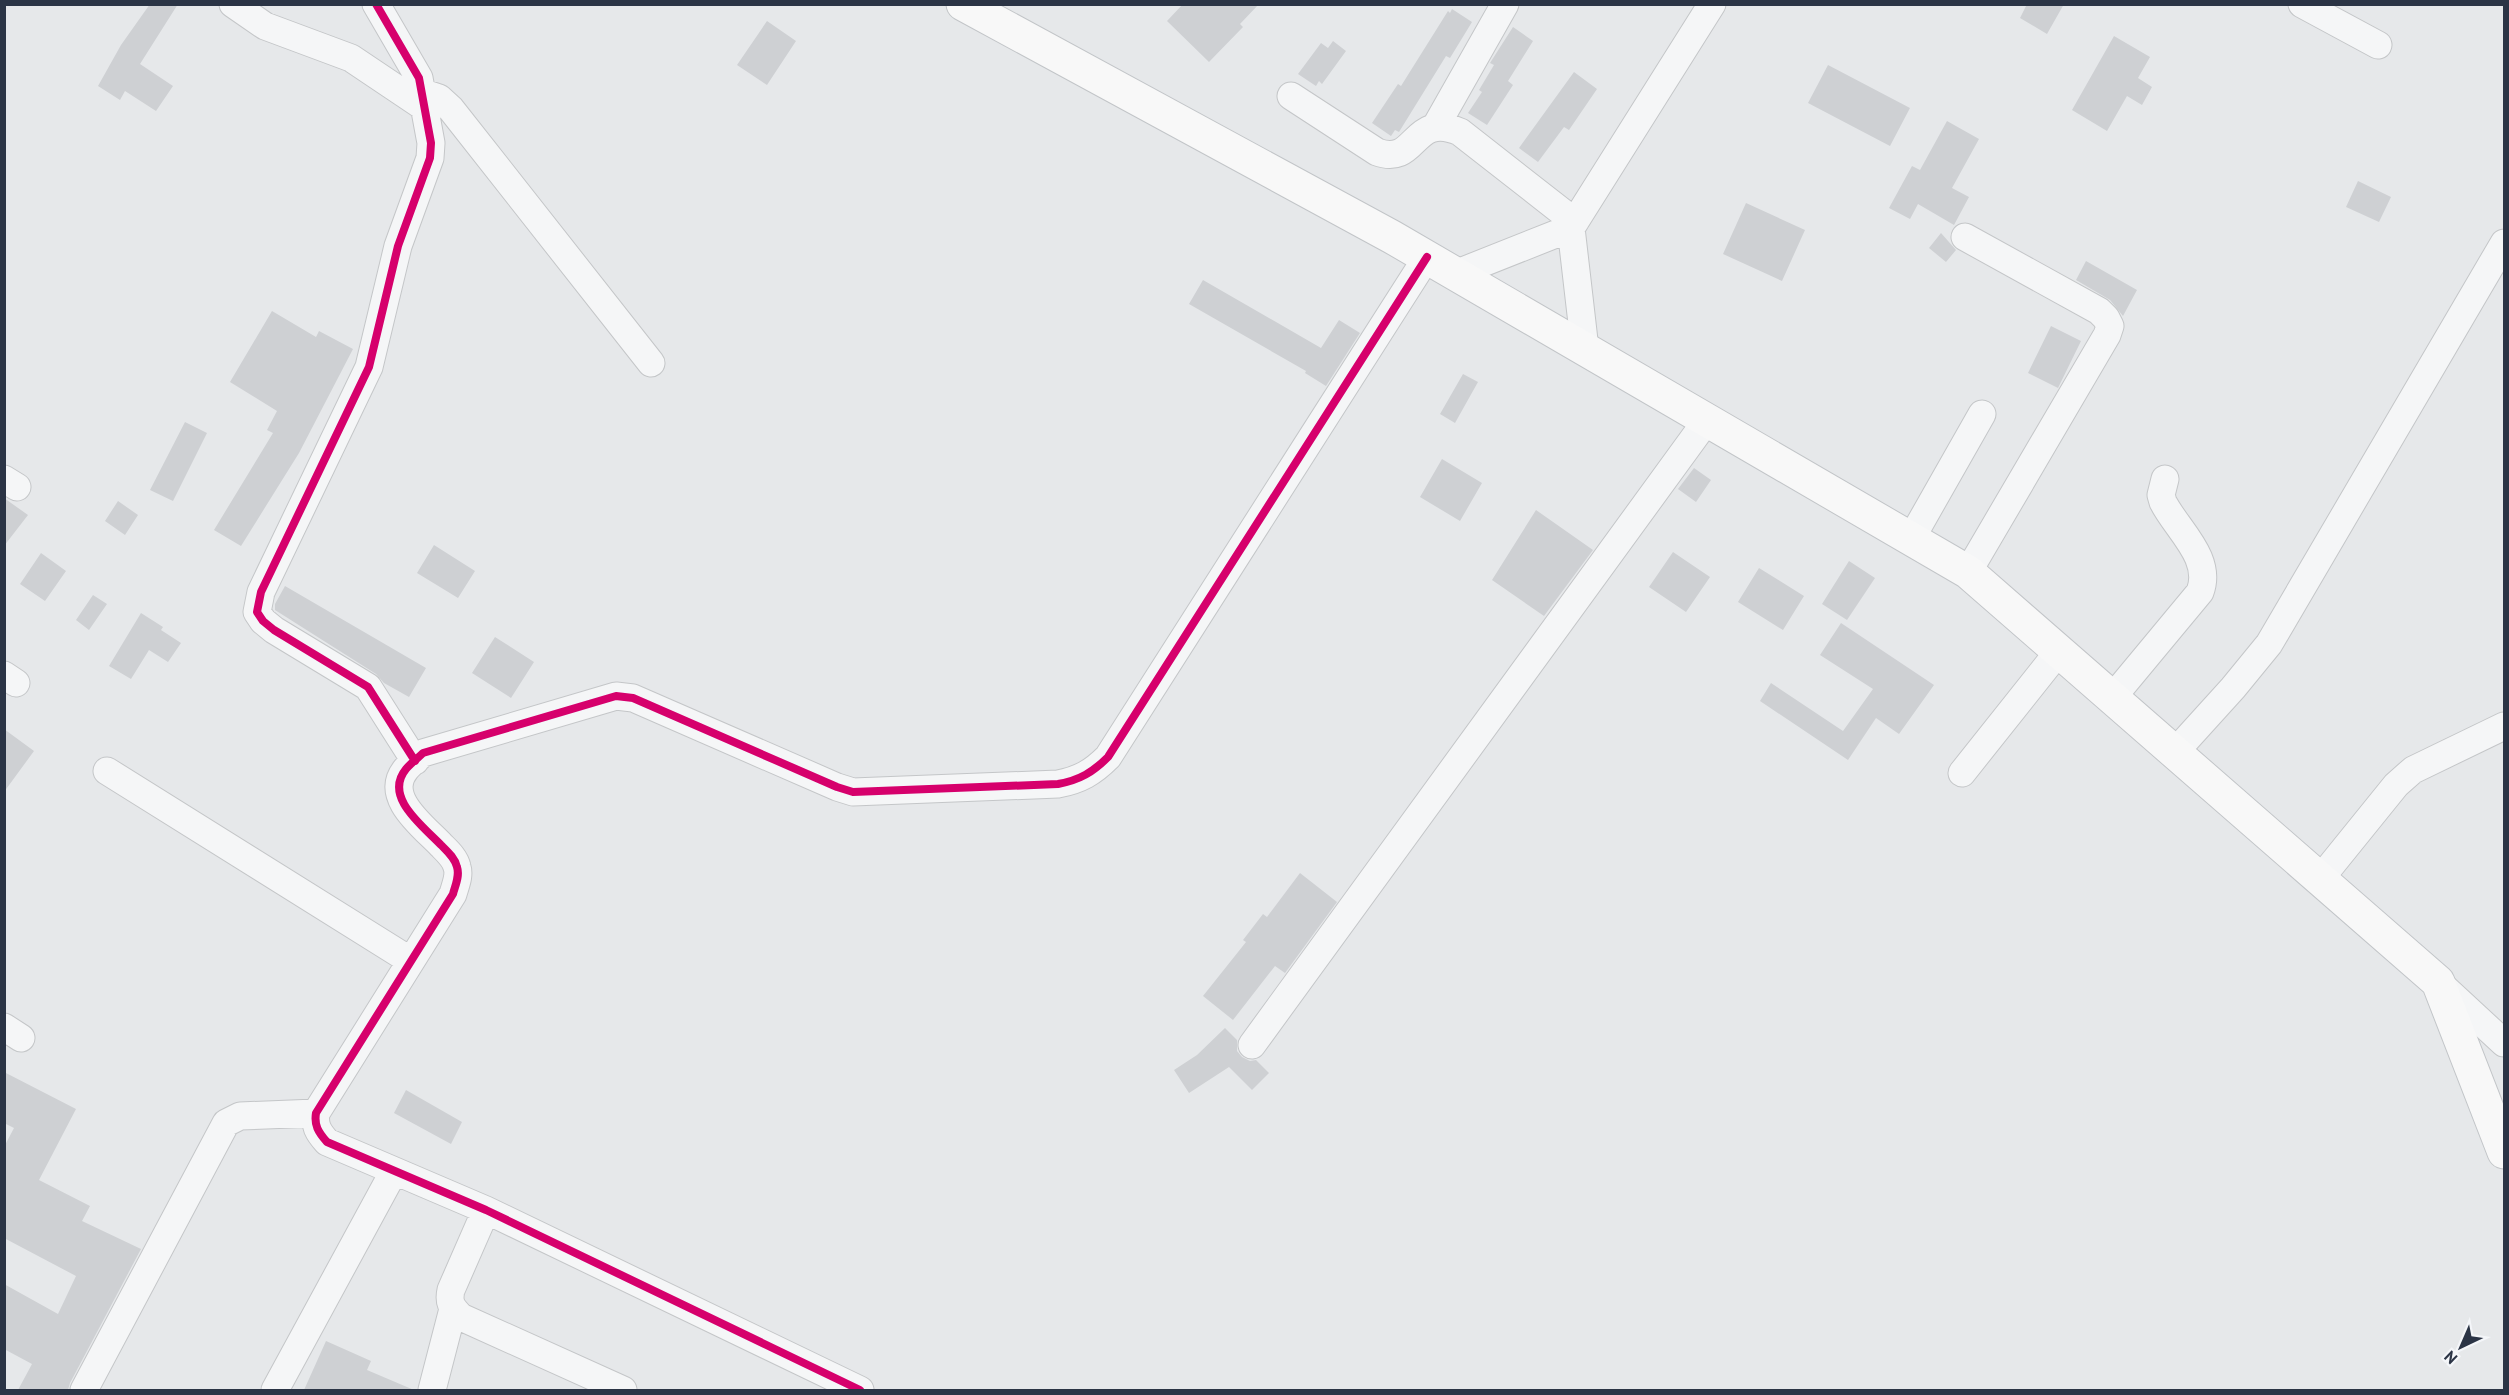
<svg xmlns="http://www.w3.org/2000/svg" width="2509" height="1395" font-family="'PT Sans',sans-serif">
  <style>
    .building { fill: #ced0d3 }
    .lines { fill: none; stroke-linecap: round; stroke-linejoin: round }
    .minor-casing { stroke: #c4c6c8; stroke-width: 29 }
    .major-casing { stroke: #c2c5c8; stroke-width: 35 }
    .minor { stroke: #f5f6f7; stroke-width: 27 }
    .major { stroke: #f8f8f8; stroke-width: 33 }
    .cycleway-casing { stroke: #f4f6f9; stroke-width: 11 }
    .cycleway { stroke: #d6006c; stroke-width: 8 }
  </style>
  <rect width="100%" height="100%" fill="#e6e8ea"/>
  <path class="building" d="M150,4H178L140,64L173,86L156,111L125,91L120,100L98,86L121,45Z
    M1183,4H1259L1240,24L1243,27L1209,62L1167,21Z
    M2027,4H2064L2047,34L2020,18Z
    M1452,9L1472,22L1450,58L1446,56L1399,132L1395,130L1391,136L1372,123L1398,84L1401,86L1448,11L1450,13Z
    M767,21L796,41L767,85L737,65Z
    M1513,27L1533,41L1508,81L1513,85L1487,125L1468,113L1482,92L1479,90L1494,65L1490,63Z
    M2114,36L2150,57L2138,78L2152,87L2142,105L2127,96L2107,131L2072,110Z
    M1333,41L1346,51L1322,84L1319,81L1316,86L1298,74L1321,43L1328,48Z
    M1828,65L1910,108L1890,146L1808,103Z
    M1574,72L1597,89L1569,130L1564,127L1538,162L1519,148Z
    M1947,121L1979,139L1952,188L1969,197L1954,225L1918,204L1910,219L1889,208L1912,166L1920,170Z
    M2358,181L2391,197L2379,222L2346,207Z
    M1746,203L1805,230L1782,281L1723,254Z
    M1941,233L1956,250L1946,262L1929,248Z
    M2086,261L2137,290L2123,316L2110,300L2076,280Z
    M1203,280L1321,348L1339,320L1360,333L1326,386L1305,373L1306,371L1189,304Z
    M272,311L316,337L319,331L353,349L299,453L241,546L214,530L273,433L267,430L277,411L230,382Z
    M2051,326L2081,341L2058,388L2028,373Z
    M1463,374L1478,382L1455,423L1440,414Z
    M185,422L207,433L173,501L150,490Z
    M1442,459L1482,483L1460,521L1420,497Z
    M1694,468L1711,480L1696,502L1678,489Z
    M4,498L28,515L4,546Z
    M118,501L138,515L125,535L105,521Z
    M1536,510L1593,550L1544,616L1492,580Z
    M434,545L475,571L458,598L417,573Z
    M1673,552L1710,577L1686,612L1649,587Z
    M41,553L66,571L45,601L20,584Z
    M1849,561L1875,578L1847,620L1822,604Z
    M1759,568L1804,596L1783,630L1738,602Z
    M285,586L426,668L409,697L384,683L376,674L275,610V604Z
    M93,595L107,604L89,630L76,620Z
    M141,613L163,627L161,630L181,643L168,662L149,650L131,679L109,666Z
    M1841,623L1934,685L1899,734L1876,718L1848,760L1760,701L1771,683L1843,731L1873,689L1820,655Z
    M495,637L534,662L511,698L472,673Z
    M4,729L34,751L4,792Z
    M1300,873L1337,902L1285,973L1275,966L1233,1020L1203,996L1246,942L1243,940L1263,914L1267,917Z
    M1225,1028L1237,1040V1051L1242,1057L1250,1061L1256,1060L1269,1073L1252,1090L1229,1067L1189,1093L1174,1070L1197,1055Z
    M4,1072L76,1109L39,1180L90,1206L82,1221L141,1249L70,1383L68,1390H18L32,1364L4,1349V1284L58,1314L76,1276L4,1238V1147L14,1128L4,1123Z
    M406,1090L462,1122L451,1144L394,1113Z
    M326,1341L371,1361L367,1370L414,1390H304Z"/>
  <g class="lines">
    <g class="minor-casing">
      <path id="minor" d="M233,4L265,26L351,58L424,107
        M376,4L419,78L431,143L430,158L398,246L369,367L261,592L257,612L263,621L274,630L368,687L415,761
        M2302,4L2378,45
        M421,92L439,98L451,109L651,363
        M1291,96L1377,152C1418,167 1411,111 1460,132L1575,222
        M1436,126L1505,4
        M1965,237L2099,311L2106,318L2110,326L2107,335L1968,572
        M1455,274L1571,228
        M1585,349L1571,228L1712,4
        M4,479L17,487
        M1911,539L1982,414
        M4,675L16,683
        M2112,698L2200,592C2213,558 2177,530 2163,502L2161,495L2165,479
        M2175,752L2233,688L2269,644L2504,243
        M107,771L411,961
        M1962,773L2059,651
        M2320,879L2396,785L2413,770L2504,726
        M2439,983L2504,1043
        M4,1027L21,1038
        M1252,1045L1707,420
        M486,1210L451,1290C448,1303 452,1308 461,1317L623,1390
        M84,1390L226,1123L240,1116L316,1113
        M275,1390L394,1171
        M432,1390L453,1309
        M860,1390L486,1210L327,1142C318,1132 314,1125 316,1113L453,894C455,886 460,876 457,867C455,858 447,851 441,845C423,826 383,797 406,769C411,763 418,758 423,753L616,696L633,698L837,787L853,792L1058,784C1080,780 1093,772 1108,757L1427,257"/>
    </g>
    <g class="major-casing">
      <path id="major" d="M963,4L1392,237L1968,572L2438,982L2504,1152"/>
    </g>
    <use href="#minor" class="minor"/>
    <use href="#major" class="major"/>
    <g class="cycleway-casing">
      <path id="cycleway" d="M376,4L419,78L431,143L430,158L398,246L369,367L261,592L257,612L263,621L274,630L368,687L415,761
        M860,1390L486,1210L327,1142C318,1132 314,1125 316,1113L453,894C455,886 460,876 457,867C455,858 447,851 441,845C423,826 383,797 406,769C411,763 418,758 423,753L616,696L633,698L837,787L853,792L1058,784C1080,780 1093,772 1108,757L1427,257"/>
    </g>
    <use href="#cycleway" class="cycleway"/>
  </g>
  <rect width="2509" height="1395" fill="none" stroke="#2b3445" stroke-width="12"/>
  <g transform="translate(2461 1347) rotate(224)" stroke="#f4f6f9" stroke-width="4.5" paint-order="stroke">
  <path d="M0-4.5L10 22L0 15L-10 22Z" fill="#2b3445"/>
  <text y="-9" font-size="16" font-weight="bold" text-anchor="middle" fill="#2b3445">N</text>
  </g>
</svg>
